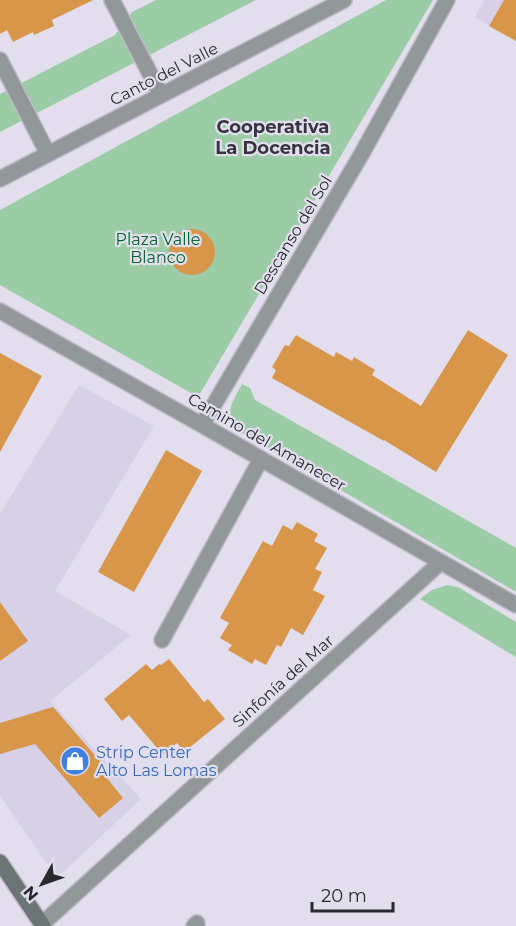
<svg xmlns="http://www.w3.org/2000/svg" width="516" height="926" font-family="Montserrat,sans-serif">
  <style>
    .built { fill: #d6d1e6 }
    .green { fill: #9bcca5 }
    .building { fill: #d8964a }
    .lines { fill: none; stroke-linecap: round; stroke-linejoin: round }
    .service-casing { stroke: #bdbac7; stroke-width: 18 }
    .minor-casing { stroke: #bdbac7; stroke-width: 18 }
    .tertiary-casing { stroke: #bdbac7; stroke-width: 18 }
    .secondary-casing { stroke: #bdbac7; stroke-width: 18 }
    .service { stroke: #919897; stroke-width: 15 }
    .minor { stroke: #919897; stroke-width: 15 }
    .tertiary { stroke: #919897; stroke-width: 15 }
    .secondary { stroke: #6b7674; stroke-width: 15 }
    .labels { text-anchor: middle; dominant-baseline: central; stroke-width: 4.5; stroke-linejoin: round; paint-order: stroke }
    .street-label { font-size: 16px; fill: #2a292e; stroke: #e2deed }
    .park-label { font-size: 16px; fill: #00652c; stroke: #e2deed }
    .shop-label { font-size: 16px; fill: #366cbe; stroke: #e2deed; text-anchor: start }
    .neighbourhood-label { font-size: 18px; font-weight: bold; fill: #373440; stroke: #e2deed }
  </style>
  <rect width="100%" height="100%" fill="#e2deed"/>
  <path class="built" d="M484,0H516V41L475,17Z
    M79,385L154,426L55,591L131,635L50,701L141,799L57,878L0,796V514Z"/>
  <path class="green" d="M156,0H256L0,132V94L115,35L132,12Z
    M386,0H433L198,397L0,285V210Z
    M242,384L250,388L255,400L516,548V592L241,432C223,414 231,404 242,384Z
    M447,585L458,587L516,622V657L420,599L432,590Z"/>
  <path class="building" d="M0,0H93L52,20L54,26L34,35L33,32L13,42L7,30L0,34Z
    M504,0H516V41L489,26Z
    M169 252a23 23 0 1 1 46 0a23 23 0 1 1-46 0Z
    M468,330L508,355L436,472L384,440V441L272,378L276,370L272,367L285,345L289,346L296,335L334,357L336,352L352,361L354,357L375,370L372,375L421,406Z
    M0,353L42,376L0,452Z
    M166,450L202,471L134,592L98,572Z
    M297,522L318,534L314,541L327,548L315,569L322,572L313,590L325,596L303,635L291,628L281,647L277,645L266,665L255,659L252,664L228,650L232,645L220,638L229,623L220,618L263,541L272,546L283,525L292,530Z
    M0,602L28,641L0,661Z
    M169,659L204,702L208,699L225,719L184,752L177,743L163,755L129,715L122,721L104,699L146,664L152,670L159,664L161,665Z
    M53,707L106,768L102,772L123,798L99,818L35,744L0,754V723Z"/>
  <g class="lines">
    <g class="service-casing">
      <path id="service" d="M0,60L48,154
        M162,640L261,459"/>
    </g>
    <g class="minor-casing">
      <path id="minor" d="M112,0L161,95
        M0,311L202,425L516,605
        M202,425L361,155L447,0
        M42,924L441,562
        M194,926L197,923"/>
    </g>
    <g class="tertiary-casing">
      <path id="tertiary" d="M0,179L344,0"/>
    </g>
    <g class="secondary-casing">
      <path id="secondary" d="M0,862L43,926"/>
    </g>
    <use href="#service" class="service"/>
    <use href="#minor" class="minor"/>
    <use href="#tertiary" class="tertiary"/>
    <use href="#secondary" class="secondary"/>
  </g>
  <defs>
    <g id="shop-disc" transform="scale(1.5)"><circle r="9.5" fill="#3f7fe0" stroke="#e2deed"/><path d="M-5-2.5h2.3a2.7 3.5 0 0 1 5.4 0H5L5.5 6h-11ZM-1.5-2.5h3a1.5 2.3 0 0 0-3 0Z" fill="#fff"/></g>
  </defs>
  <g fill-rule="evenodd">
    <use href="#shop-disc" x="75" y="761"/>
  </g>
  <g class="labels">
    <g class="street-label">
      <text transform="translate(164 74) rotate(-27)">Canto del Valle</text>
      <text transform="translate(293 235) rotate(-59)">Descanso del Sol</text>
      <text transform="translate(267 442) rotate(30)">Camino del Amanecer</text>
      <text transform="translate(283 681) rotate(-42)">Sinfonía del Mar</text>
    </g>
    <g class="park-label">
      <text x="158" y="239">Plaza Valle<tspan x="158" dy="18">Blanco</tspan></text>
    </g>
    <g class="shop-label">
      <text x="96" y="752">Strip Center<tspan x="96" dy="18">Alto Las Lomas</tspan></text>
    </g>
    <g class="neighbourhood-label">
      <text x="273" y="127">Cooperativa<tspan x="273" dy="21">La Docencia</tspan></text>
    </g>
  </g>
  <g transform="translate(42 884) rotate(230)" stroke="#e2deed" stroke-width="4.5" paint-order="stroke">
  <path d="M0-4.5L10 22L0 15L-10 22Z" fill="#2a292e"/>
  <text y="-9" font-size="16" font-weight="bold" text-anchor="middle" fill="#2a292e">N</text>
  </g>
  <path d="M312 902v9h81v-9" fill="none" stroke="#2a292e" stroke-width="3"/>
  <text x="321" y="902" font-size="18" fill="#2a292e" stroke="#e2deed" stroke-width="4.5" paint-order="stroke">20 m</text>
</svg>
